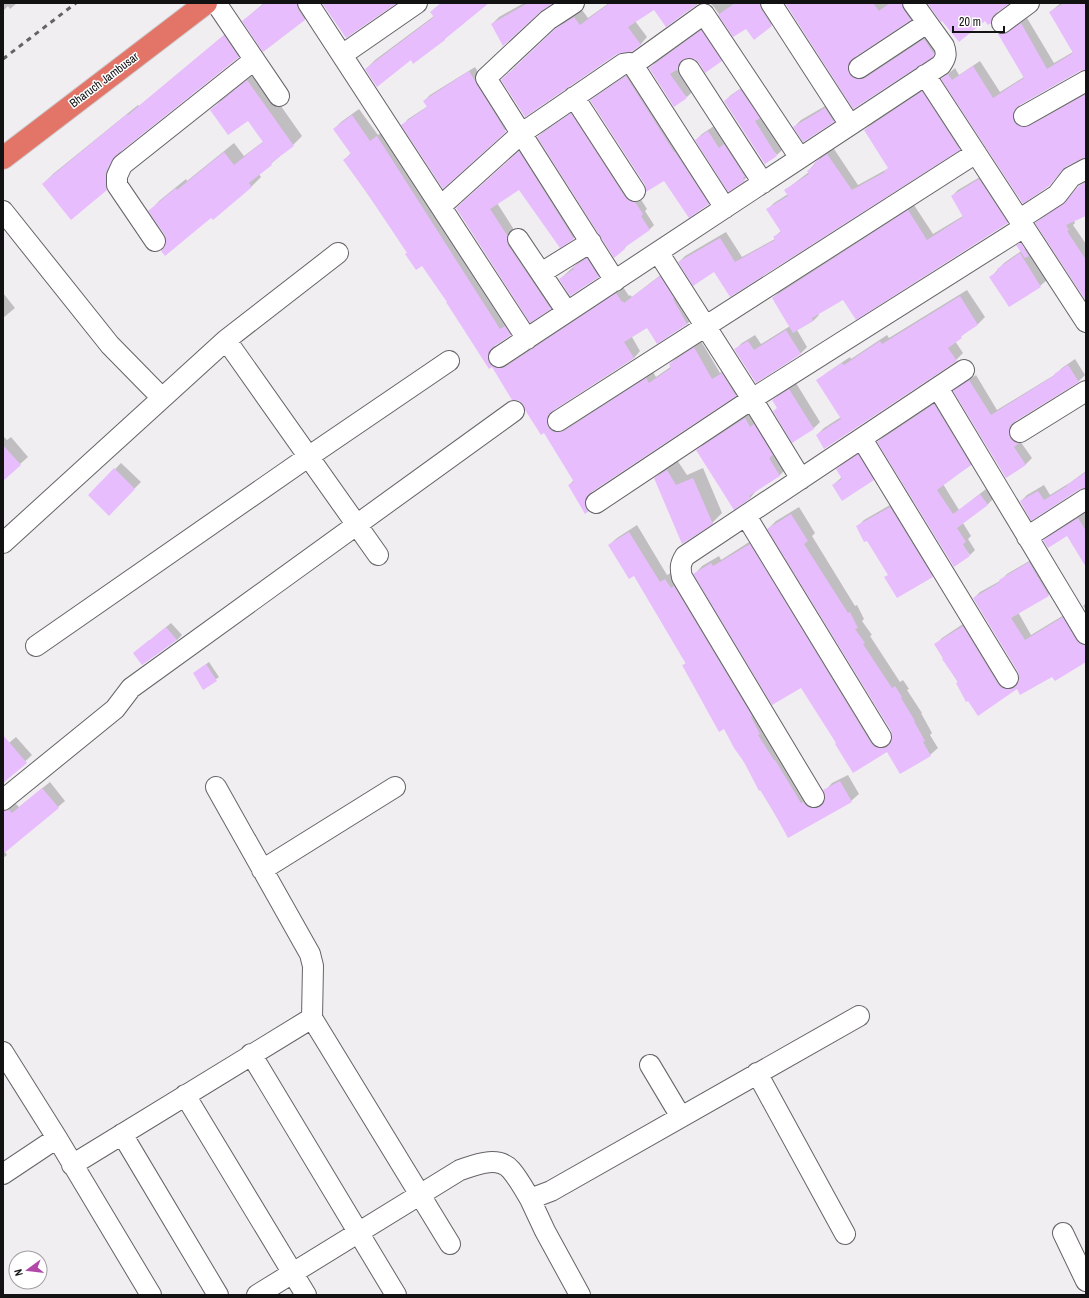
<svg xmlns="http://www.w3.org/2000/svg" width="1089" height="1298" font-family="'Archivo Narrow',sans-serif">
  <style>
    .shadow { fill: #0003 }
    .building { fill: #e8bdfd }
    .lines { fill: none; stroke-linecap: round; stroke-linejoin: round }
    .street-casing { stroke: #656367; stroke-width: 22 }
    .highway-casing { stroke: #cbcbcb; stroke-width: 24 }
    .street { stroke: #fff; stroke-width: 20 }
    .highway { stroke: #e37568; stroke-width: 22 }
    .rail { stroke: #656366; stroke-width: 3; stroke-dasharray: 5 5; stroke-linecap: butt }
    .labels { text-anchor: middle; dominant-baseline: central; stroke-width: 3; stroke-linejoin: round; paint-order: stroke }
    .street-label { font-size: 12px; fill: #131213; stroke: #fff }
  </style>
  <rect width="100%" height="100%" fill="#f1eef2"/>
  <path class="shadow" d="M3,3H17L10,9L8,6L3,11Z
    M264,3H306L312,12L305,19L264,51L243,21Z
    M441,3H488L411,59L366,69L375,60L434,16L431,12Z
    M524,3H551L492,24L499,17Z
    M609,3H699L666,26L654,8L635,21L647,37L640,45L509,73L564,22L582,10L588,18Z
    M710,3H769L779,18L771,25L754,38L746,27L734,36L714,7Z
    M786,3H911L918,12L910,19L856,55L854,60L867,73L874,71L932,32L940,48L932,56L854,108Z
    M928,3H1008L998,11L997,15L990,22Z
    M1061,3H1086V69L1080,70L1020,104L1019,108L1086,92V157L1067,165L1048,186L942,79L955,68L959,75L980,61L1000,92L1024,77L999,34L1005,28H1010L1016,26L1027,18L1054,63L1073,52L1050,12Z
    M708,25L727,54L721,61L699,62L695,58H684L683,62L677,69L693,91L687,97L650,68L656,62Z
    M235,26L248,47L238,57L123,148L116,161L117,179L106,189L43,184L53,174L138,105L139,106Z
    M475,67L511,125L443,187L403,125L408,119L428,106L424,101L430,95Z
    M257,72L302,136L293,145L259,174L261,177L252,186L211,217L166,246V234L150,211L159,201L186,179L187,181L234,143L244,156L264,141L248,119L212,110L221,100Z
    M631,72L713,199L708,204L665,179L646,184L591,101L596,96Z
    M747,84L783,149L777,155L725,101L731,95Z
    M928,86L965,143L959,149L731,296L715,270L679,262L685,256L726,232L742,257L775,239L774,237L781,231L768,209L774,203L788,194L786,190L792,185L809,172L808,171L821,157L834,149L858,185L889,168L865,130L871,124Z
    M832,102L840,114L834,121L804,141L794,127L801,120Z
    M359,109L378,135L384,130L517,328L510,335L495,345L494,350L507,362L513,360L623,287L629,296L630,295L632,297L667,270L694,317L687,324L657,342L648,326L632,337L640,351L634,358L554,409L553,414L566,426L572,424L653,372L656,377L672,366L670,364L677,357L701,341L720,373L729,367L742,388L736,395L592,490L591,496L595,504L585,512L569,485L574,480L544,432L524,403L492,366L489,368L448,301L423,264L408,252L344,160L351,153L334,129L341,122Z
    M576,110L640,198L647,209L645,211L654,225L650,229L628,244L624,249L538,137L543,132Z
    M714,126L725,143L730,139L750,174L744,180L696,140L702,134Z
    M526,146L580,231L574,238L560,246L519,188L497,203L513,228V233L557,302L550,308L530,321L463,202Z
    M985,174L1013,217L1007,223L843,299L818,313L819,315L813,321L797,330L807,347L801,353L735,350L742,343L755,335L761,344L790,326L773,298L779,292L914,205L933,234L963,216L952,196L958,190Z
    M1086,180V215L1074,220L1075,223L1073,225L1086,244V299L1036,223L1043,217L1068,200Z
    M1027,247L1047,280L1040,286L991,277L1004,263Z
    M594,252L605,270L598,276L560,279L581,260Z
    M967,290L985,317L978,324L968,331L955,341L963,353L956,360L817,435L824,428L841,417L818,381L825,374L850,357L851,359L887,335L889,338Z
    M3,293L15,308L3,318Z
    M1075,359L1085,375L1079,381L1016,420L1014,425L1020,441L1032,458L1025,465L954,391L961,385L976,375L997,410L1056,374L1062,368Z
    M796,383L820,422L814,428L778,408L773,400L780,394Z
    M940,399L976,459L971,465L943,484L959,510L986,489L993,499L988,504L963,523L971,536L968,539L975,550L970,555L878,442L884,436Z
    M752,412L786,469L780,475L756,491L750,498L698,450L704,443Z
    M3,436L7,440L11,437L28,457L3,479Z
    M865,449L880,473L873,480L833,485L842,477L837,469L844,463Z
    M677,460L687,475L703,468L722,513L712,523L655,478L665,468Z
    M121,463L141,482L109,514L90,495Z
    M1086,471V487L1080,488L1032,519L1021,501L1027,495L1044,485L1050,495L1071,482Z
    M897,501L939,570L932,576L889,574L867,540L857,527L864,520Z
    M799,507L815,533L812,536L855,606L857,605L864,619L862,621L872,635L870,636L900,682L903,680L909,689L907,690L922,713H921L932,733L930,735L938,748L930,755L900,772L888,750L837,743L801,686L695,574L702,566L719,556L721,560L757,537L889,741H893L892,731L768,529L776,521Z
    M1086,511V565L1067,534L1044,540L1051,534Z
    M637,525L667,575L673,572L822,801L826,800L825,791L832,783L848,775L859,794L851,801L788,836L724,728L683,666L686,663L634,575L609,545L617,538Z
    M1036,557L1054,589L1048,595L1018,612L1031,635L1069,612L1085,636L1078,642L1086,656V659L1053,675L1017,688L978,715L935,645L942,638L969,620L1015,684L1020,682L1019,672L974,598L980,592L1000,581L1007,574Z
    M1086,603V610L1083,606Z
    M171,623L182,635L177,640L134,653Z
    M209,662L219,677L204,688L194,673Z
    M16,737L32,755L3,782V748Z
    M50,782L65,801L5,852L7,855L3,858V802L12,805L16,804L19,807Z"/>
  <path class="building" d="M265,3H297L298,9L305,20L263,52L242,21Z
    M322,3H397L346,38Z
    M441,3H489L445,39V40L413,64L411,60L377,87L365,69L434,17L430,12Z
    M528,3H553L540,12L503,46L491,24Z
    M610,3H695L696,5L666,27L654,10L628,27L641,45L631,52L621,53L617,54L525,117L501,80L508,73L516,68L515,67L555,29L574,17L580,25Z
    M735,3H760L761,9L772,26L754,40L746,29L733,37L718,15Z
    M785,3H873L879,11L890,3H902L904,10L911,20L852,59L849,63L848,69L850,75L854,78L860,79L865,78L924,39L934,54L933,57L853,109Z
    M927,3H1009V4L995,14L992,18L991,23L988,25L985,21L959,42L942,21L941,22Z
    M1064,3H1086V70L1080,71L1018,106L1014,111L1013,116L1014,122L1019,126L1024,127L1029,126L1086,94V158L1081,159L1065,167L1049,186L1023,204L941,79L948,74L952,80L973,66L993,98L1024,78L998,34H1003L1008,32L1021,23L1047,69L1073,53L1049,12Z
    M701,30L722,61L705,73L699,63L695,59L688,58L682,60L679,63L678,69L670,74L687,98L674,107L649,68Z
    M224,35L239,57L115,156L106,172V185L107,190L71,220L42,184L127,114L128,115Z
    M469,71L506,132L443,189L401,125L427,107L423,101Z
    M626,76L674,152H675L709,204L689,218L664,181L646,192L645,185L590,100Z
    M247,80L294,146L271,163L272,165L249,183L252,187L213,220L211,218L165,256L161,251L165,246L166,241L165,235L148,211L176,188L177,190L224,152L234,165L263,142L248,121L228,135L210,110Z
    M740,89L760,118L755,121L777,156L765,164L724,101Z
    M922,91L960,150L730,297L714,272L693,286L678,262L720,238L735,262L775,240L773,237L781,232L766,209L788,196L784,190L809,174L807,171L815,165L814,163L827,154L852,190L885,172L884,171L888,168L864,130Z
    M825,108L834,122L803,142L793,127Z
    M571,113L625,197L630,201L635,202L643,214L641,216L650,230L624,248L625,249L614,258L537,137Z
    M352,115L370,141L377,136L500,329L505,326L511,335L493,347L489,352L488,358L489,363L494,367L499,368L505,367L616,293L622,302L623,301L624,303L660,276L674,298L673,299L687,324L657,344L647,328L624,342L634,358L551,412L548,416L547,422L549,428L552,431L558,432L564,431L646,378L649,383L671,368L669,364L694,347L712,379L722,373L736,396L590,493L586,498L585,503L586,509L589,511L585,514L568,485L574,482L544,433L541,435L525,410L523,404L518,400H512L492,367L489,369L446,302H447L422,266L416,270L405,254L407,253L367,193L343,160L351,154L333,129Z
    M708,131L719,148L724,144L745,177L743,178L745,181L728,192L695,140Z
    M519,151L574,239L560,248L519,190L490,209L507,235V240L508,245L551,309L530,323L456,208Z
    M979,179L1008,223L856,320L843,300L812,318L813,321L793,333L772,298L908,210L927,240L963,217L951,196Z
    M1086,182V216L1066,225L1069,230L1067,231L1086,260V301L1035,223L1063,204L1079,186Z
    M1021,243L1029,256L1025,258L1016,245Z
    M1020,253L1041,287L1009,307L989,277L998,271L997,269Z
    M587,258L599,277L570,296L559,279L574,269L573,267Z
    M960,296L978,325L961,336L962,338L948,348L957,361L824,449L816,435L841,419L816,380L842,363L844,365L880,341L882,344Z
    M786,330L801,354L756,383L734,349L748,341L754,350Z
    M1068,365L1079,382L1014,422L1010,426L1009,432L1010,438L1014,442L1019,443L1014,447L1026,465L1006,478L953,391L969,380L991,415L1055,375L1054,374Z
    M789,389L814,429L792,443L773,411L777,408L772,400Z
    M934,404L971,465L937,490L953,514L980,494L988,505L957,528L966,542L963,544L970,556L954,567L877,442Z
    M745,418L750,427L754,424L773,455L769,458L780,476L749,496L751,498L734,510L696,450Z
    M3,445L21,465L3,481Z
    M858,454L874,480L842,501L832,485L842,479L836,469Z
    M114,468L135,489L109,516L88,495Z
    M667,470L676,485L693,478L713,524L682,544L654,478Z
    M1086,472V488L1080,489L1031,521L1020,501L1038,491L1044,500L1067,486V485Z
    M890,507L933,577L897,598L884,577L888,575L867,541L864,542L856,526Z
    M1086,513L1078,518L1086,531V567L1067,536L1048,548L1043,540Z
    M791,514L808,541L804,544L848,613L850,612L858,628L855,629L865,643L863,644L892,688L895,686L902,697L901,698L915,721H914L925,741L923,742L931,756L900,774L887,752L853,773L835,744L836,743L801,688L772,705L693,574L711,563L713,566L750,544L871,743L875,747L881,748L887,747L891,742L892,737L891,731L767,529Z
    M629,532L660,582L665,579L671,588L674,586L752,716L751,717L760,734L758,735L774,760H775L801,803L803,802L808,807L814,808L820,807L824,803L825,797L823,790L840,781L852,802L788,838L772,809L760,790L759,791L744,762L734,748L724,729L719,732L682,665L686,664L634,576L629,579L608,545Z
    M1029,562L1049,596L1011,618L1025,640L1063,617L1076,640L1081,644L1086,645V662L1055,681L1052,677L1020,695L1017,689L978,716L968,701L966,702L956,683L958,682L942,659L943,658L934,644L963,626L998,684L1003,688L1008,689L1014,688L1018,683L1019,678L1018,672L973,598L1000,582L999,580Z
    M166,627L177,640L142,665L133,653L149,640V641Z
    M206,664L217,681L203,690L193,673Z
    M3,735L27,763L3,783Z
    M42,788L59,808L3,854V811L9,810L12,813Z"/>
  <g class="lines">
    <g class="street-casing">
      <path id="street" d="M216,3L279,96
        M308,3L527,339
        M574,3L548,20L486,78L615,281
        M771,3L850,125
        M1002,23L1029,3
        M342,55L417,3
        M633,65L704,14L800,158
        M859,68L927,23
        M689,69L763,183
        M925,75L1086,322
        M574,97L635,191
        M1024,116L1086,81
        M441,206L522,133L623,64L630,63L633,65L725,208
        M3,211L110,345L162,398
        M1020,219L1057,195L1071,177L1086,169
        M518,239L567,312
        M155,241L117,185V176L122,165L254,60
        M658,252L752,399L801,479
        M541,273L591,242
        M226,340L378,555
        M499,357L941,65C946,58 947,54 944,46L913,3
        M938,388L1086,634
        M558,421L976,153
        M1020,432L1086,391
        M862,439L1008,678
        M596,503L752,399L1024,227
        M746,516L881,737
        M1027,537L1086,499
        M3,543L226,340L338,253
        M36,646L308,457L449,361
        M216,787L310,954L313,966L312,1018L450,1244
        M814,797L682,577C680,568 680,564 685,556L964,370
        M3,800L115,709L131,688L514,411
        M262,870L395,787
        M3,1052L57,1138L151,1295
        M251,1054L396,1295
        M650,1065L681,1117
        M757,1073L845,1234
        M185,1095L306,1295
        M122,1134L218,1295
        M72,1165L312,1018
        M3,1174L57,1138
        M530,1199L545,1231L580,1295
        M1063,1233L1086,1281
        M257,1295L460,1170C475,1165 498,1155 511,1170C518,1178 524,1189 530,1199L551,1191L859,1016"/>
    </g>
    <g class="highway-casing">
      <path id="highway" d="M3,158L206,3"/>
    </g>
    <use href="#street" class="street"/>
    <use href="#highway" class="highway"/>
    <path class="rail" d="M3,59L76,3"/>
  </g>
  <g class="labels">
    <g class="street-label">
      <text transform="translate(104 80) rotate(-37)">Bharuch Jambusar</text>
    </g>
  </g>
  <rect width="1089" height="1298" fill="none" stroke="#131213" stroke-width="8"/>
  <g transform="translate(28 1270) rotate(255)"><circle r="19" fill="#ffffff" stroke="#a1a0a1"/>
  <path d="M0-3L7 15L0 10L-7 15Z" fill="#b147a8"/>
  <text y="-6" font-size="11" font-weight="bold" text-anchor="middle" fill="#131213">N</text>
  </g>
  <path d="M953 26v6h51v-6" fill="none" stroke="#131213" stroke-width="2"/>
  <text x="959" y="26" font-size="12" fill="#131213" stroke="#ffffff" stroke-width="3" paint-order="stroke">20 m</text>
</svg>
